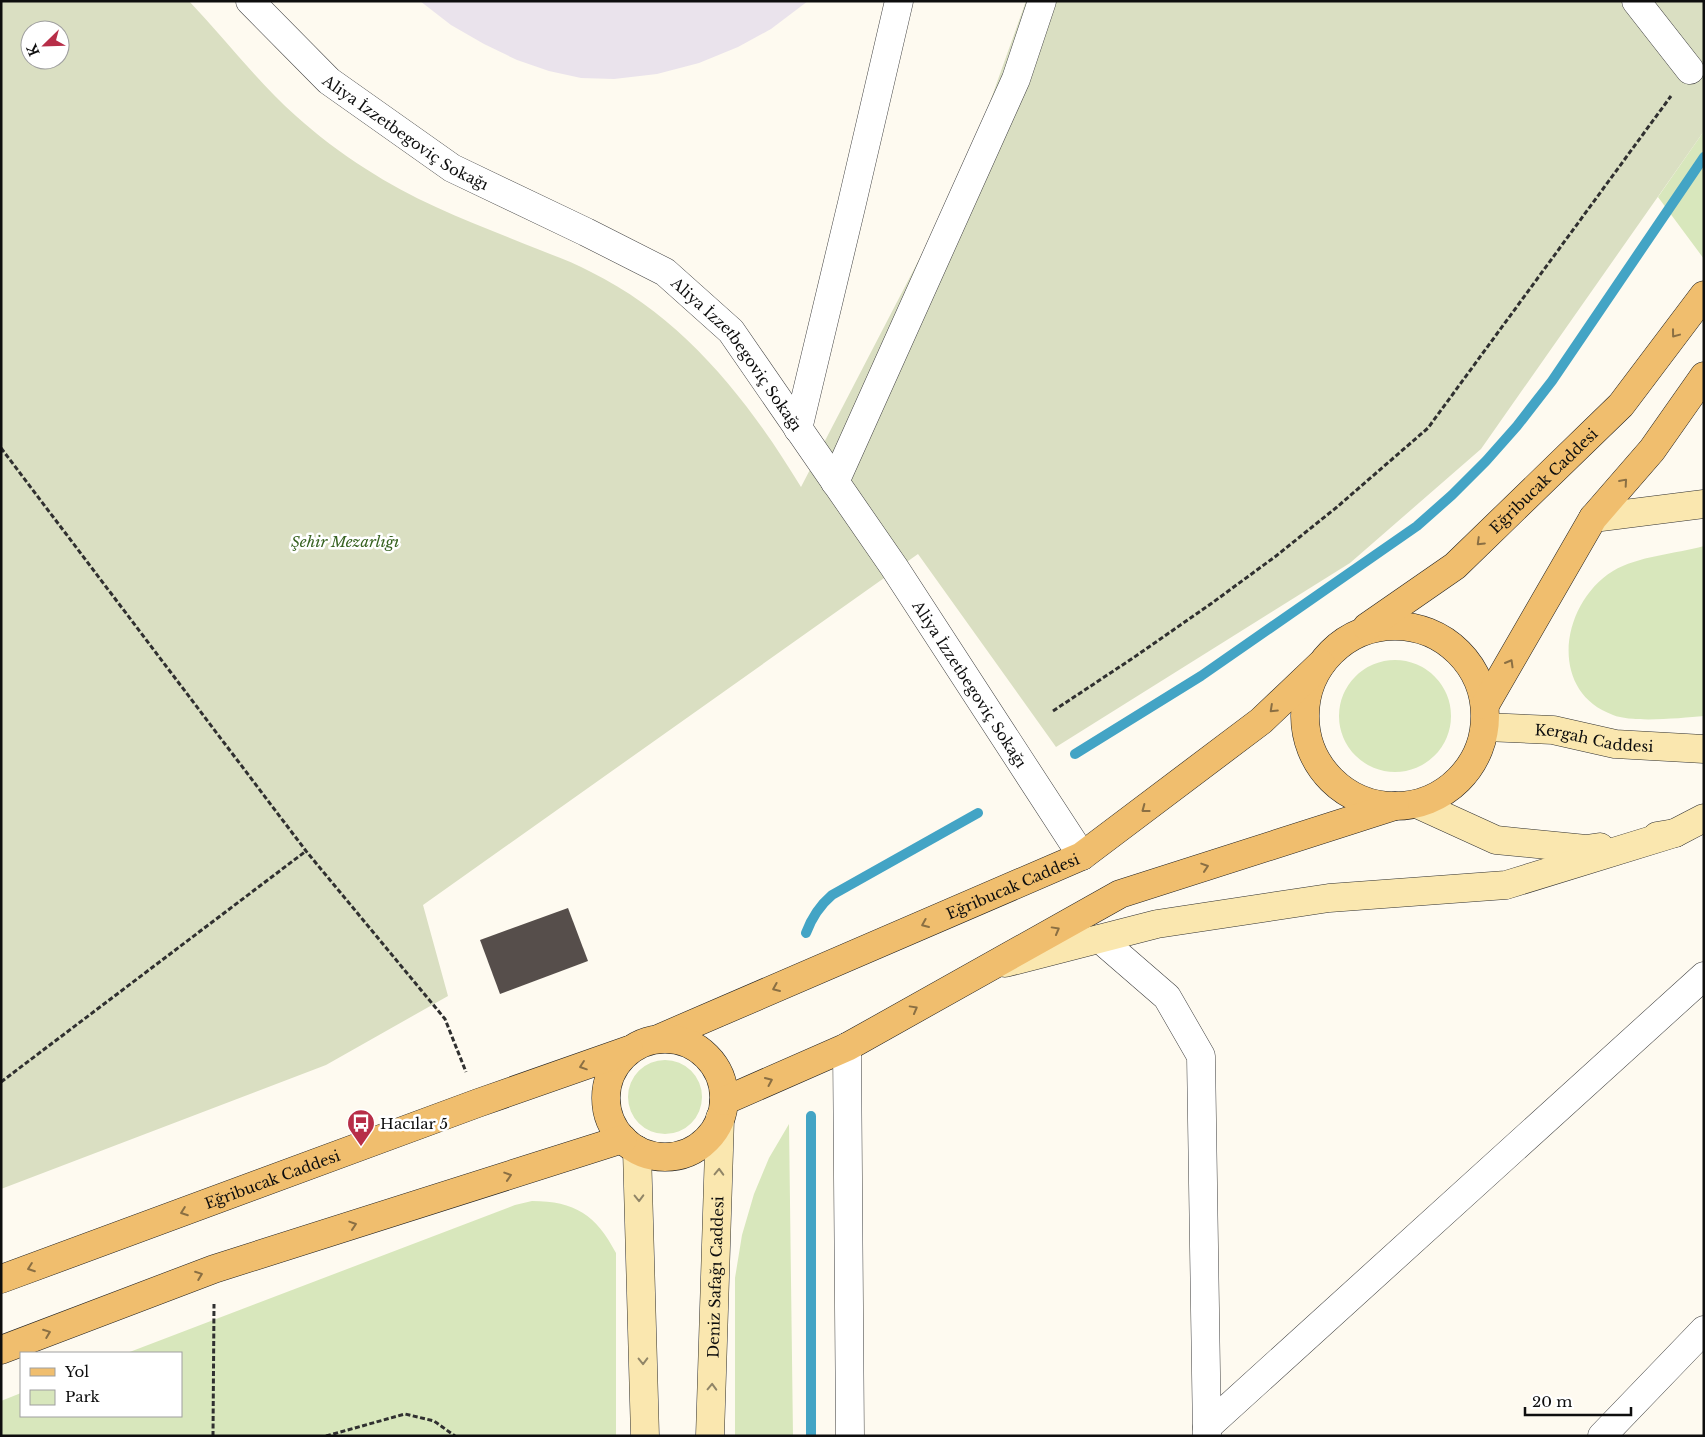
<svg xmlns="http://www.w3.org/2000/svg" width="1705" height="1437" font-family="'Libre Baskerville',serif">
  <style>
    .industrial { fill: #eae3ec }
    .green { fill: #d8e7bc }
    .cemetery { fill: #dadfc2; fill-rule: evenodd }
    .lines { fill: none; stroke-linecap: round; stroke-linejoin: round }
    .stream { stroke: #43a4c5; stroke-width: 10 }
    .building { fill: #564e4b }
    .street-casing { stroke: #414141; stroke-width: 29 }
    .secondary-casing { stroke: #303030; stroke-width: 29 }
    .primary-casing { stroke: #1f1f1f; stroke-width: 29 }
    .path { stroke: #303030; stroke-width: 3; stroke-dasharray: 5 2.5; stroke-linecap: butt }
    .street { stroke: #fff; stroke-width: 28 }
    .secondary { stroke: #fae7af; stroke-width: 28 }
    .primary { stroke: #f0be6e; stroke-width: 28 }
    .oneway { stroke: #8a6f43 }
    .oneway2 { stroke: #908567 }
    .labels { text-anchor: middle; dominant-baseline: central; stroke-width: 5; stroke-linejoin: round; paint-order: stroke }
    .street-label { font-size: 15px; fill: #0e0e0e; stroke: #fff }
    .park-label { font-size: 15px; font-style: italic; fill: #386322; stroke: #fff }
    .poi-label { font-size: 15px; fill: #0e0e0e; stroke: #fff; text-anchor: start }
  </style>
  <rect width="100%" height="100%" fill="#fefaf0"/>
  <path class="industrial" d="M420,1H808L771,29L738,47L699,63L657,74L614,79L581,78L549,71L517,60L484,44L451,25Z"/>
  <path class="green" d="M1704,131V259L1658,197Z
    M1704,546V716C1681,718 1633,723 1613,715C1547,691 1561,603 1613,571C1638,556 1675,554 1704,546Z
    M1339 716a56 56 0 1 1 112 0a56 56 0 1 1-112 0Z
    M628 1097a37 37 0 1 1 74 0a37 37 0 1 1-74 0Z
    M789,1124L793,1436H735V1278L742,1235L754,1194L769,1158Z
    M532,1201C575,1201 596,1215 616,1253V1436H1V1401L21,1393V1416H181V1353H127L515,1205Z"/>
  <path class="cemetery" d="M1,1H189C225,39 257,81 296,116C317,135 341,153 366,169C419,204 481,226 540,250C557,257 575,263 591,272C684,318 748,400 801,487L966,169L1026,1H1704V131L1481,449L1350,563L1056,747L918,554L423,905L448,996L326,1065L1,1189ZM30,30H60V60H30Z"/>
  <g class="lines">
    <path class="stream" d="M1075,754L1201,676L1417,526L1452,495L1486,461L1517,426L1552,381L1704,157
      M806,933C812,917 819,906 832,895L978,813
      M811,1116V1436"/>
  </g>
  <path class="building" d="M568,908L588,961L500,994L480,940Z"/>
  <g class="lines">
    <g class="street-casing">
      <g id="street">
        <path id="s1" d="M250,1L329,81L452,168L586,232L665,272L731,331L894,567L1082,856"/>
        <path d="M1636,1L1690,70"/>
        <path d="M798,429L852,203L899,1"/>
        <path d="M835,482L1016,79L1042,1"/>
        <path d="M1100,939L1167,997L1201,1056L1207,1436"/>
        <path d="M847,1047L850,1436"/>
        <path d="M1207,1427L1704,976"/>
        <path d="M1602,1436L1704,1330"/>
      </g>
    </g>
    <g class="secondary-casing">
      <g id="secondary">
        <path d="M1593,518L1704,504"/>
        <path id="s2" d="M1485,727L1553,730L1615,744L1704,749"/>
        <path d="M1417,804L1496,840L1586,849L1600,847"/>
        <path d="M1657,836L1675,833L1704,818"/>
        <path d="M1005,963L1157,924L1329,898L1506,885L1675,833"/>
        <path d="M637,1150L645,1436"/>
        <path id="s3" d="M710,1436L720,1118"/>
      </g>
    </g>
    <g class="primary-casing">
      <g id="primary">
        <circle cx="1395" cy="716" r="90"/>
        <path id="s4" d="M1367,627L1455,566L1621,405L1704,295"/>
        <path d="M1485,705L1593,518L1652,450L1704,376"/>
        <path id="s5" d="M660,1038L1082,856L1261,721L1321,664"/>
        <circle cx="665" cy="1098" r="59"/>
        <path d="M724,1101L847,1047L1120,894L1395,806"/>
        <path id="s6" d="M1,1279L478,1103L629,1050"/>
        <path d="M1,1350L214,1269L623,1139"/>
      </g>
    </g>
    <path class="path" d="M1,448L306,851L445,1019L466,1072
      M1053,711L1133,658L1212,603L1276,556L1337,507L1428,428L1671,96
      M1,1082L306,851
      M213,1436L214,1304
      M326,1436L405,1414L434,1421L455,1436"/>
    <use href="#street" class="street"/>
    <use href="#secondary" class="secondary"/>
    <use href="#primary" class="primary"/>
  </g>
  <defs><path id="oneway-chevron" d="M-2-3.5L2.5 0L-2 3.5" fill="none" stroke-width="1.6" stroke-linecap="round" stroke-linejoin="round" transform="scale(1.25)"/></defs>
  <g class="oneway">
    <use href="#oneway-chevron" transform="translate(1675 334) rotate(127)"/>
    <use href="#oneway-chevron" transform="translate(1624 482) rotate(-49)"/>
    <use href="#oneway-chevron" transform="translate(1480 542) rotate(136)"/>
    <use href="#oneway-chevron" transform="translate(1510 663) rotate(-60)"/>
    <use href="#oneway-chevron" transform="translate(1273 709) rotate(137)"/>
    <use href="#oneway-chevron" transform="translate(1145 809) rotate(143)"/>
    <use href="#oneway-chevron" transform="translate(1205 867) rotate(-18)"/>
    <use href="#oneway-chevron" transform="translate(925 924) rotate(157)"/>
    <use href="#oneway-chevron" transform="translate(1056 930) rotate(-29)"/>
    <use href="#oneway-chevron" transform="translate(776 988) rotate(157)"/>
    <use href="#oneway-chevron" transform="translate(914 1009) rotate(-29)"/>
    <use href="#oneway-chevron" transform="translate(583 1066) rotate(161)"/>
    <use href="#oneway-chevron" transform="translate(769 1081) rotate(-24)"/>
    <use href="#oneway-chevron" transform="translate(508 1176) rotate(-18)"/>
    <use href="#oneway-chevron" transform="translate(184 1212) rotate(160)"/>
    <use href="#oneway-chevron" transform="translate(353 1225) rotate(-18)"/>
    <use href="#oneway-chevron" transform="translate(31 1268) rotate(160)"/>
    <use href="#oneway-chevron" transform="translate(199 1275) rotate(-21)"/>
    <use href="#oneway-chevron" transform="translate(47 1333) rotate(-21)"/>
  </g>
  <g class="oneway2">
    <use href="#oneway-chevron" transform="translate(719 1172) rotate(-88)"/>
    <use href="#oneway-chevron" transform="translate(639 1198) rotate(89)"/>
    <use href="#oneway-chevron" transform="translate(643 1361) rotate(89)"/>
    <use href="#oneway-chevron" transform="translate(712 1387) rotate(-88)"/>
  </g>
  <defs>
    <g id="bus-pin" transform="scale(1.4375)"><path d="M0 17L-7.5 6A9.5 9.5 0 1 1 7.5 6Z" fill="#b72e48" stroke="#fff"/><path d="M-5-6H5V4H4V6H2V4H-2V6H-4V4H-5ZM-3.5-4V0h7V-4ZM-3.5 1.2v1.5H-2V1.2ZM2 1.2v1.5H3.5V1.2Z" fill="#fff"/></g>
  </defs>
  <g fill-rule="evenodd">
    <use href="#bus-pin" x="361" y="1123"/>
  </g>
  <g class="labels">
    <g class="street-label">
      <text stroke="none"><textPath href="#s1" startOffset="205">Aliya İzzetbegoviç Sokağı</textPath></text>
      <text stroke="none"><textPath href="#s1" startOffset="610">Aliya İzzetbegoviç Sokağı</textPath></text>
      <text stroke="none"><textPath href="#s4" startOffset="230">Eğribucak Caddesi</textPath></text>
      <text stroke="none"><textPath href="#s1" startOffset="1015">Aliya İzzetbegoviç Sokağı</textPath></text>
      <text stroke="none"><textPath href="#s2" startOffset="110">Kergah Caddesi</textPath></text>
      <text stroke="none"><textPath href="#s5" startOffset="384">Eğribucak Caddesi</textPath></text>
      <text stroke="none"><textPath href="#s6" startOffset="289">Eğribucak Caddesi</textPath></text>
      <text stroke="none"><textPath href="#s3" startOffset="159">Deniz Safağı Caddesi</textPath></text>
    </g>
    <g class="park-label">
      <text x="345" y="541">Şehir Mezarlığı</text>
    </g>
    <g class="poi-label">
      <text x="380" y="1123">Hacılar 5</text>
    </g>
  </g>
  <rect width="1705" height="1437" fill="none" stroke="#0e0e0e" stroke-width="5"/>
  <rect x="20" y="1352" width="162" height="65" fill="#ffffff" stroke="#9f9f9f"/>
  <rect x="30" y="1368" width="25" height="8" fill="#f0be6e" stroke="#9f9f9f"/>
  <text x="65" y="1377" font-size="15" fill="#0e0e0e">Yol</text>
  <rect x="30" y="1390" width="25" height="15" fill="#d8e7bc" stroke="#9f9f9f"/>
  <text x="65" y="1402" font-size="15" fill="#0e0e0e">Park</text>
  <g transform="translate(45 45) rotate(247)"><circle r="24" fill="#ffffff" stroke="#9f9f9f"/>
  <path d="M0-4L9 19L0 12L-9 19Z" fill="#b72e48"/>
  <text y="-8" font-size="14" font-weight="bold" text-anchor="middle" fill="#0e0e0e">K</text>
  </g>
  <path d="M1525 1407v8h106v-8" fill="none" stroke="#0e0e0e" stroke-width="2.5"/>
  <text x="1532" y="1407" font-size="15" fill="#0e0e0e" stroke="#ffffff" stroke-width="4" paint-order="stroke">20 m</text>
</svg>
